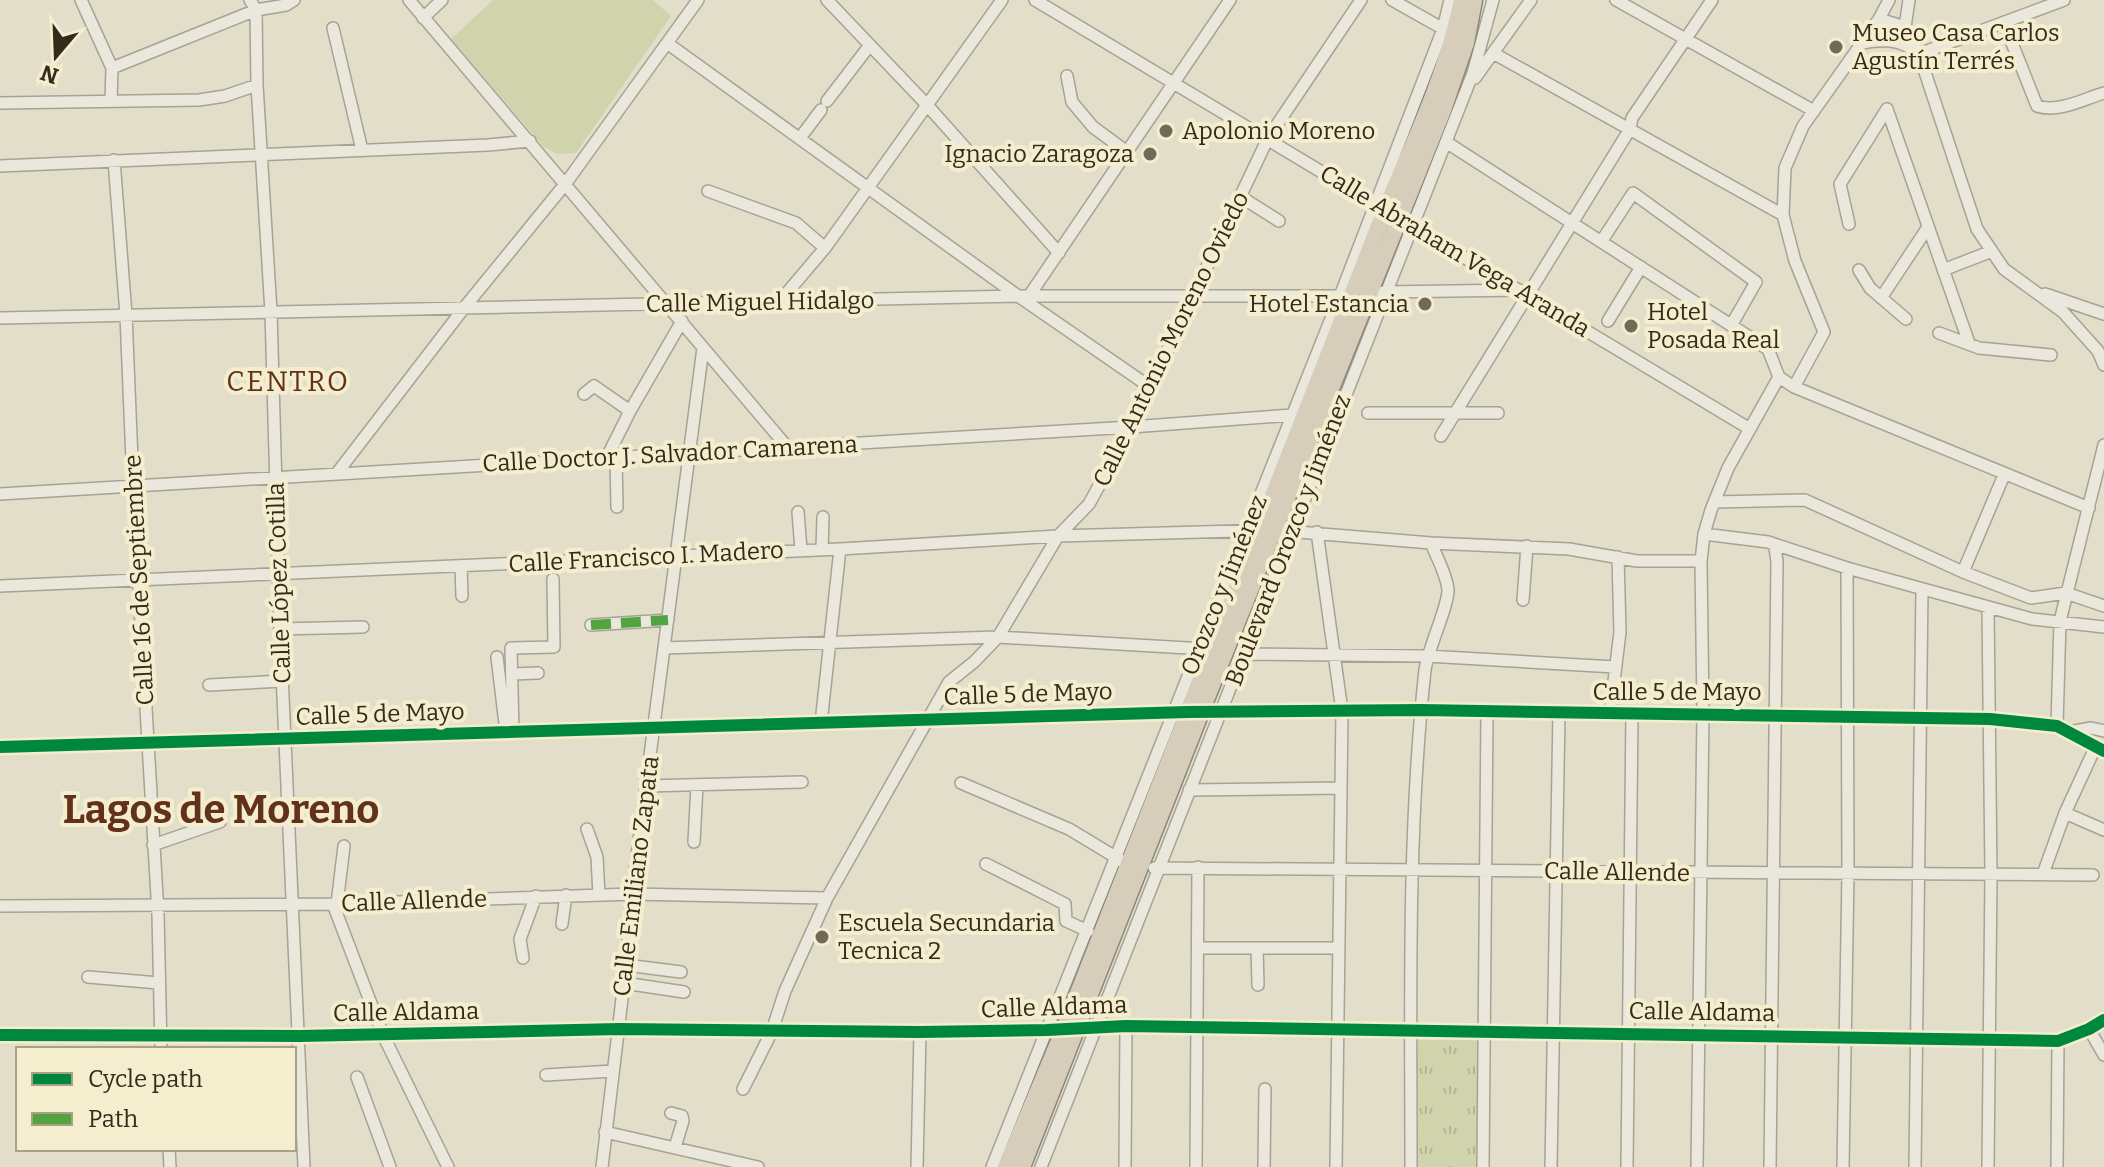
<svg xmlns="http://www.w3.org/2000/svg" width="2104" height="1167" font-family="Bitter,serif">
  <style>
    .grass { fill: #cfd4ac }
    .park { fill: url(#park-tufts) }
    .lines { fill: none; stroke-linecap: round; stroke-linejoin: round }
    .minor-casing { stroke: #a7a293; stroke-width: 14 }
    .highway-casing { stroke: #8c877a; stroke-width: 19 }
    .minor { stroke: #eae8dc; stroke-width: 11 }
    .highway { stroke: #d6ceba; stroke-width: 16 }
    .quiet { stroke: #53a441; stroke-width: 10; stroke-dasharray: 20 10; stroke-linecap: butt }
    .cycleway-casing { stroke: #f5eece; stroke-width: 17 }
    .cycleway { stroke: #00873e; stroke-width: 12 }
    .poi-dot { fill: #726a59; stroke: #f5eece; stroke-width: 3 }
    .labels { text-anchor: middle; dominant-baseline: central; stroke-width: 8; stroke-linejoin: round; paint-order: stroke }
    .poi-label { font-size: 24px; fill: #352b1c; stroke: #f5eece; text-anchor: start }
    .street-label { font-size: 24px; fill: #352b1c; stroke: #f5eece }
    .quarter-label { font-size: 28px; letter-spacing: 2px; fill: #62311b; stroke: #f5eece }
    .town-label { font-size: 40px; font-weight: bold; fill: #62311b; stroke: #f5eece }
  </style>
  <defs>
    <pattern id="park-tufts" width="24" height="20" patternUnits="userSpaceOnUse" patternTransform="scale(2)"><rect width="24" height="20" fill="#cfd4ac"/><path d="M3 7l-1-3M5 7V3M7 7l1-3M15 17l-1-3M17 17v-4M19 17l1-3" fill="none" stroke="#b2b693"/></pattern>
  </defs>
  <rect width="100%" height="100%" fill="#e2deca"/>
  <path class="grass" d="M493,0H653L671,16L576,153L556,154L543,146L451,39Z"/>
  <path class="park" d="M1414,1040H1478L1477,1167H1413Z"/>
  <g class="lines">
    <g class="minor-casing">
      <path id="minor" d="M81,0L112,68L111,101
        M250,0L256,10L257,85L271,312L280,629L304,1167
        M409,0L788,448
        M827,0L927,105L1059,253
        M1035,0L1750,429
        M1392,0L1447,31
        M1616,0L1814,111
        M1909,0L1905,27L1919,54L1977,229L2004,269L2063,312L2098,351L2104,365
        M423,18L442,0
        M1879,19L1905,27
        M2004,23L2037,106C2059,113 2084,99 2104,93
        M333,28L362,150
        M667,43L1018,296L1150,387
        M1862,43C1882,39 1899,39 1915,51
        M1493,53L1783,215
        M1919,54L2064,0
        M112,68L256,10L286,5L294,0
        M1067,76L1072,102L1093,127L1127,152
        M1475,78L1531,0
        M827,101L870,45
        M0,103L199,100L225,96L257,85
        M1887,109L1969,343
        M800,138L821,110
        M1446,142L1768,349L1779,377
        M114,160L126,315L133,485L158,914L161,1049
        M0,166L488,145L530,141
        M708,191L796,223L825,248
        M1241,197L1279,221
        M1849,224L1840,184L1887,109
        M1601,242L1633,193L1756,282L1732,324
        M1859,270L1870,288L1906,319
        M1943,270L1992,251
        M2045,294L2104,314
        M1029,296L1230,0
        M1881,298L1928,227
        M780,301L825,248L1002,0
        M0,318L1018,296H1352L1385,292L1520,290
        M1608,321L1641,267
        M1939,333L1979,348L2051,355
        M1779,377L1794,387L2089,508
        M1794,387L1824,332L1795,261L1783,215L1785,168L1803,126L1879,19L1889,0
        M584,394L594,386L630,411
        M1368,413H1498
        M1441,436L1630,129L1632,118L1712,0
        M607,457L630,411L682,321
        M616,458L617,507
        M337,473L464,308L566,183L698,0
        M0,494L1131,427L1292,415L1340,407
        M1715,502L1805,500L1963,572L2031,598L2066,593L2104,606
        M798,512L801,550
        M1317,532L1342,711L1336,1167
        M1704,534L1768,542L1847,568L2032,619L2104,627
        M822,548L823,517
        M461,566L462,596
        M1963,572L2004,475
        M0,586L840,549L1058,536L1274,530L1431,543L1569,549L1637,561H1701
        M1523,600L1527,546
        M1988,607L1991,875L1988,1167
        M591,625L668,620
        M280,629L363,627
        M664,648L998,637L1205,649
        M1243,654L1427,656L1615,667
        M497,657L506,732
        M512,674L538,673
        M209,685L282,681
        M1610,714L1620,632L1618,557
        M821,723L840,549
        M2057,726L2060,621L2104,445
        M513,732L511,648L554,647L553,579
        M2069,732L2091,728L2104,731
        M0,747L1188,712L1421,710L1990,719L2057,726L2104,751
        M961,783L1069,829L1122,861
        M646,786L802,782
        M1189,790L1340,788
        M2065,813L2104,830
        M587,829L597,857L599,895
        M694,842L697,785
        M153,845L220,822
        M986,864L1065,904L1066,921L1088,931
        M1154,868L2093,875
        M2043,874L2065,813L2095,748
        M333,904L383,1035L448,1167
        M337,904L344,846
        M0,906L337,904L632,894L827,898
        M562,924L566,895
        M1198,948H1339
        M1257,948L1258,985
        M523,958L520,939L536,896
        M626,965L681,972
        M88,977L159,983
        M624,983L684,992
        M2089,1029L2104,1055
        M0,1035L300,1036L619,1029L920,1032L1047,1030L1126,1026L2058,1041L2089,1029L2104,1020
        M546,1075L613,1071
        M357,1077L390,1167
        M743,1089L772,1031L785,991L827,898L949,682L974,662L998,637L1058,536L1089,504L1131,427L1268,138L1361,0
        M671,1113L682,1116L683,1121L675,1147
        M605,1132L758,1167
        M169,1149L170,1167
        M602,1167L626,965L632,894L703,348
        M917,1167L920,1032
        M992,1167L1340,296L1443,29L1450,0
        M1041,1167L1473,73L1493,0
        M1125,1167L1126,1026
        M1196,1167L1198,867
        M1264,1167L1265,1089
        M1411,1167C1411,1002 1407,835 1425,670C1428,648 1449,605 1448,589C1446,573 1437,558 1431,543
        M1483,1167L1487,712
        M1551,1167L1559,713
        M1627,1167L1632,714
        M1697,1167L1703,714L1701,561L1704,534L1711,510L1728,468L1779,377
        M1770,1167L1777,562L1775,547
        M1843,1167L1848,874L1847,568
        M1915,1167L1922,589
        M2057,1167L2058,1041"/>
    </g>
    <g class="highway-casing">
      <path id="highway" d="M1006,1167L1064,1029L1386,208C1415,140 1447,73 1462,0
        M1022,1167L1201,712L1443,110L1466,43L1474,0"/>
    </g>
    <use href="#minor" class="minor"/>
    <use href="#highway" class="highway"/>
    <path class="quiet" d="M591,625L668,620"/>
    <g class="cycleway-casing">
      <path id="cycleway" d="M0,747L1188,712L1421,710L1990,719L2057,726L2104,751
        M0,1035L300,1036L619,1029L920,1032L1047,1030L1126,1026L2058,1041L2089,1029L2104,1020"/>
    </g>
    <use href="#cycleway" class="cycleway"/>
  </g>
  <g class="poi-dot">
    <circle cx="1836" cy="47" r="8"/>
    <circle cx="1166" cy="131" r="8"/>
    <circle cx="1150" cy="154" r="8"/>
    <circle cx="1425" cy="304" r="8"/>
    <circle cx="1631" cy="326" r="8"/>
    <circle cx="822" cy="937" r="8"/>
  </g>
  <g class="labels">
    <g class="poi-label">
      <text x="1852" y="33">Museo Casa Carlos<tspan x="1852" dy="28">Agustín Terrés</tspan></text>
      <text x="1182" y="131">Apolonio Moreno</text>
      <text x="1134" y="154" text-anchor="end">Ignacio Zaragoza</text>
      <text x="1409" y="304" text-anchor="end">Hotel Estancia</text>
      <text x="1647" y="312">Hotel<tspan x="1647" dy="28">Posada Real</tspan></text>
      <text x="838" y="923">Escuela Secundaria<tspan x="838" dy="28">Tecnica 2</tspan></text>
    </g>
    <g class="street-label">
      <text transform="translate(1455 251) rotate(31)">Calle Abraham Vega Aranda</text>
      <text transform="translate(760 302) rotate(-1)">Calle Miguel Hidalgo</text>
      <text transform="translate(1171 339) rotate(-64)">Calle Antonio Moreno Oviedo</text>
      <text transform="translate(670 454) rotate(-3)">Calle Doctor J. Salvador Camarena</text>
      <text transform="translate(1288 540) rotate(-69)">Boulevard Orozco y Jiménez</text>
      <text transform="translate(646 557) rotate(-3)">Calle Francisco I. Madero</text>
      <text transform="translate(139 580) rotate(-93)">Calle 16 de Septiembre</text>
      <text transform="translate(279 583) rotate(-92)">Calle López Cotilla</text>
      <text transform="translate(1224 585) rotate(-68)">Orozco y Jiménez</text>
      <text x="1677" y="692">Calle 5 de Mayo</text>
      <text transform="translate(1028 694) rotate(-2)">Calle 5 de Mayo</text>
      <text transform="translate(380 714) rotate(-2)">Calle 5 de Mayo</text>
      <text transform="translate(1617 872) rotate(1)">Calle Allende</text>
      <text transform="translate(636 876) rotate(-83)">Calle Emiliano Zapata</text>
      <text transform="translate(414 901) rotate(-2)">Calle Allende</text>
      <text transform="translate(1054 1007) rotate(-2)">Calle Aldama</text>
      <text transform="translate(406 1012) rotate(-1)">Calle Aldama</text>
      <text transform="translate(1702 1012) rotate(1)">Calle Aldama</text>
    </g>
    <g class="quarter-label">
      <text x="288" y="381">CENTRO</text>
    </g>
    <g class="town-label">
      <text x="221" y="810">Lagos de Moreno</text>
    </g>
  </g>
  <rect x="16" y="1047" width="280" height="104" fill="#f5eece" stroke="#a8a087" stroke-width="2"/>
  <rect x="32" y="1073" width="40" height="12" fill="#00873e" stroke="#a8a087" stroke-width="2"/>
  <text x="88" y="1087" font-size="24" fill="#352b1c">Cycle path</text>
  <rect x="32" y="1113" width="40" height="12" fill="#53a441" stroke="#a8a087" stroke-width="2"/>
  <text x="88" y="1127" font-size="24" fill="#352b1c">Path</text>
  <g transform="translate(56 56) rotate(199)" stroke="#f5eece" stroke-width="6" paint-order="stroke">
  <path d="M0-6L14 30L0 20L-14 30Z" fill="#352b1c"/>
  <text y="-12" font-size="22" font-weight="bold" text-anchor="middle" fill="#352b1c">N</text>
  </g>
</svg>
